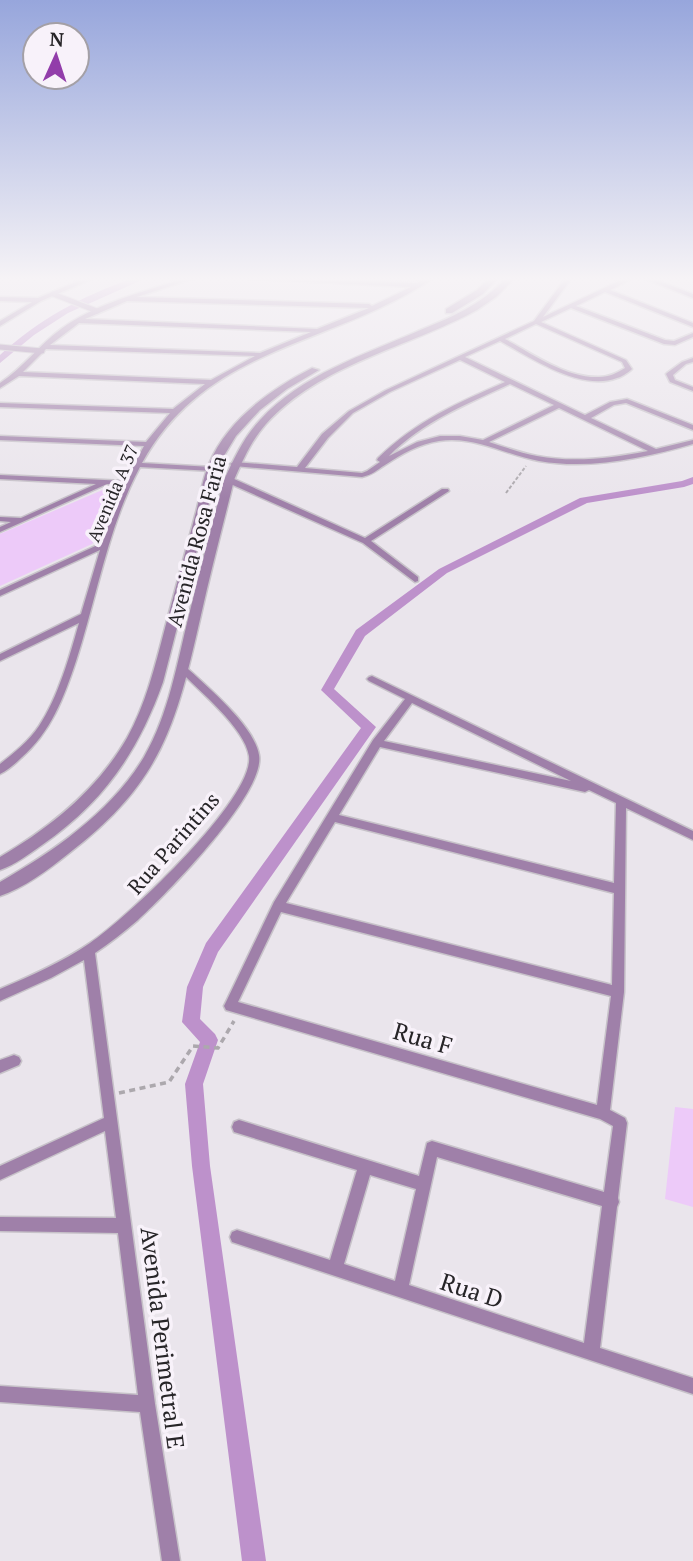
<svg xmlns="http://www.w3.org/2000/svg" width="693" height="1561" font-family="'PT Serif',serif">
  <style>
    .green { fill: #edcaf9 }
    .lines { fill: none; stroke-linecap: round; stroke-linejoin: round }
    .canal { fill: #bd91cb; fill-rule: evenodd }
    .pedestrian-casing { stroke: #c7c2c9; stroke-width: 7 }
    .minor-casing { stroke: #c7c2c9; stroke-width: 3 }
    .tertiary-casing { stroke: #c7c2c9; stroke-width: 3 }
    .path-far1 { stroke: #aca8ad; stroke-width: 2; stroke-dasharray: 3.5 2; stroke-linecap: butt }
    .path { stroke: #aca8ad; stroke-width: 3.5; stroke-dasharray: 6 4.5; stroke-linecap: butt }
    .pedestrian { stroke: #9f80a9; stroke-width: 5 }
    .minor { fill: #9f80a9; fill-rule: evenodd }
    .tertiary { fill: #9f80a9; fill-rule: evenodd }
    .labels { text-anchor: middle; dominant-baseline: central; stroke-width: 7; stroke-linejoin: round; paint-order: stroke }
    .far-street-label { font-size: 18px; fill: #272528; stroke: #f8f2fa }
    .street-label { font-size: 21px; fill: #272528; stroke: #f8f2fa }
    .near-street-label { font-size: 24px; fill: #272528; stroke: #f8f2fa }
  </style>
  <rect width="100%" height="100%" fill="#eae5ec"/>
  <path class="green" d="M107,488L116,489V494L104,530L92,544L0,586V534Z
    M675,1107L693,1109V1207L665,1199Z"/>
  <g class="lines">
    <path class="canal" d="M131,279H144L68,313L34,335L0,363V355C38,320 82,296 131,279Z
      M693,477V484L684,487L587,503L447,573L365,636L334,689L376,727L218,952L203,987L200,1019L215,1034L218,1040L203,1084L210,1166L266,1561H242L192,1166L185,1084L200,1042L182,1022L187,987L206,943L361,728L321,690L356,630L439,569L580,498L682,481Z"/>
    <g class="pedestrian-casing">
      <path id="pedestrian" d="M53,294L97,311
        M0,347L42,351"/>
    </g>
    <g class="minor-casing">
      <path id="minor" d="M83,279H92L41,301L0,326V321L32,302L0,301V297L38,298Z
        M182,279H192L137,297L369,304L372,306L411,287L248,279H310L417,283L424,279H432C331,347 207,345 142,463L212,467L216,469L212,471L140,467C108,526 97,597 76,661C64,697 51,732 21,758C15,764 8,770 0,774V764C14,753 29,741 39,726C58,698 70,655 79,623L0,661V654L81,614L100,550L0,596V590L102,543L123,485L107,484L0,532V527L11,522L0,521V517L21,518L96,484L0,479V475L125,481L144,446L0,440V436L146,442L170,413L0,407V403L173,409L205,384L19,376L0,388V383C23,368 39,345 61,329C96,303 141,293 182,279ZM127,301L369,308L317,329L85,319ZM79,323L311,332L260,353L50,345ZM46,349L255,356L211,380L23,372Z
        M565,279H571L543,317L623,279H632L610,290L693,323V327L605,292L576,306L665,340L674,341L693,333V337L675,345L664,344L571,308L541,322L626,360L632,369L631,370C627,373 622,377 617,378C581,392 531,358 500,341L465,357L585,415L610,402L627,399L693,425V430L626,403L614,405L591,418L656,449L693,440V444C644,458 590,470 539,461C506,455 473,435 439,441C419,444 402,454 385,465C377,470 372,475 362,477L234,466L230,464L234,462L297,467L322,434L349,411L386,390L534,321ZM536,324L622,362L625,368C617,373 609,377 599,377C566,378 533,354 505,339ZM460,360L505,382C457,403 416,421 378,458L377,460L380,462L367,471L362,473L305,468L328,438L353,413L390,392ZM510,384L554,405L483,440L460,436H440L417,442L389,456C422,422 467,404 510,384ZM559,408L648,451C612,458 574,463 537,456C521,453 505,447 489,442Z
        M645,279H654L693,294V298Z
        M693,358V362L686,364L673,375L675,380L693,387V391L670,382L666,374L667,373L682,362Z
        M226,478H232L365,538L442,489H448L449,491L371,541L418,577V581L415,582L363,543L226,482Z
        M182,665L185,666C207,687 254,725 259,755C266,793 166,894 138,920C124,932 110,943 95,953L155,1404L180,1561H162L140,1412L0,1402V1386L138,1395L118,1233L0,1231V1217L116,1218L105,1131L0,1180V1166L104,1118L84,960L51,978L0,1001V989C31,976 62,962 90,943C126,919 255,798 249,756C245,728 198,690 179,670L177,668Z
        M372,676L693,831V840L626,808L624,992L610,1110L625,1118L627,1123L618,1198L619,1202L617,1207L600,1348L693,1378V1394L232,1242L230,1237L232,1232L237,1230L330,1260L357,1170L234,1132L232,1127L234,1122L239,1120L419,1176L427,1143L432,1141L604,1192L613,1126L600,1119L226,1010L224,1006L226,1002L274,902L373,740L405,699L369,681L367,679L369,677ZM412,703L571,781L384,741ZM380,747L585,792L589,790L616,803L614,883L339,815ZM335,822L614,893L612,985L286,903ZM281,912L611,996L597,1105L238,1002ZM437,1157L602,1206L584,1343L409,1285ZM370,1175L416,1189L395,1281L344,1264Z
        M14,1055L19,1057L21,1061L19,1065L0,1073V1060Z"/>
    </g>
    <g class="tertiary-casing">
      <path id="tertiary" d="M488,279H497L483,294L452,313H446V309L477,290Z
        M505,279H514L496,297L477,310C408,348 320,364 266,424C251,441 243,460 234,480C223,525 211,570 201,615C176,725 162,782 68,854C48,870 24,888 0,896V882C54,851 111,812 144,757C169,714 177,663 189,615C200,570 212,525 224,480C234,459 243,438 260,420C301,375 363,355 418,331C450,318 481,305 505,279Z
        M312,368L319,370L287,389L260,410L236,436L219,464L163,682C138,752 104,802 42,845C29,854 15,865 0,870V857C51,827 97,790 127,738C146,704 155,666 165,628C175,591 185,553 195,516C200,499 202,480 209,464C227,420 271,389 312,368Z"/>
    </g>
    <path class="path-far1" d="M506,493L526,466"/>
    <path class="path" d="M119,1093L169,1082L193,1046L218,1048L234,1021"/>
    <use href="#pedestrian" class="pedestrian"/>
    <use href="#minor" class="minor"/>
    <use href="#tertiary" class="tertiary"/>
  </g>
  <linearGradient id="sky" x2="0" y2="1"><stop stop-color="#97a6dc"/><stop offset="0.56" stop-color="#f6f3f6"/><stop offset="1" stop-color="#f6f3f6" stop-opacity="0"/></linearGradient>
  <rect width="693" height="498" fill="url(#sky)"/>
  <g class="labels">
    <g class="far-street-label">
      <text transform="translate(112 493) rotate(-67)">Avenida A 37</text>
    </g>
    <g class="street-label">
      <text transform="translate(196 541) rotate(-75)">Avenida Rosa Faria</text>
      <text transform="translate(173 843) rotate(-49)">Rua Parintins</text>
    </g>
    <g class="near-street-label">
      <text transform="translate(423 1038) rotate(16)">Rua F</text>
      <text transform="translate(472 1290) rotate(18)">Rua D</text>
      <text transform="translate(163 1338) rotate(83)">Avenida Perimetral E</text>
    </g>
  </g>
  <g transform="translate(56 56) rotate(3)"><circle r="33" fill="#f8f2fa" stroke="#a4a0a6" stroke-width="2"/>
  <path d="M0-5L12 26L0 18L-12 26Z" fill="#923daa"/>
  <text y="-10" font-size="19" font-weight="bold" text-anchor="middle" fill="#272528">N</text>
  </g>
</svg>
